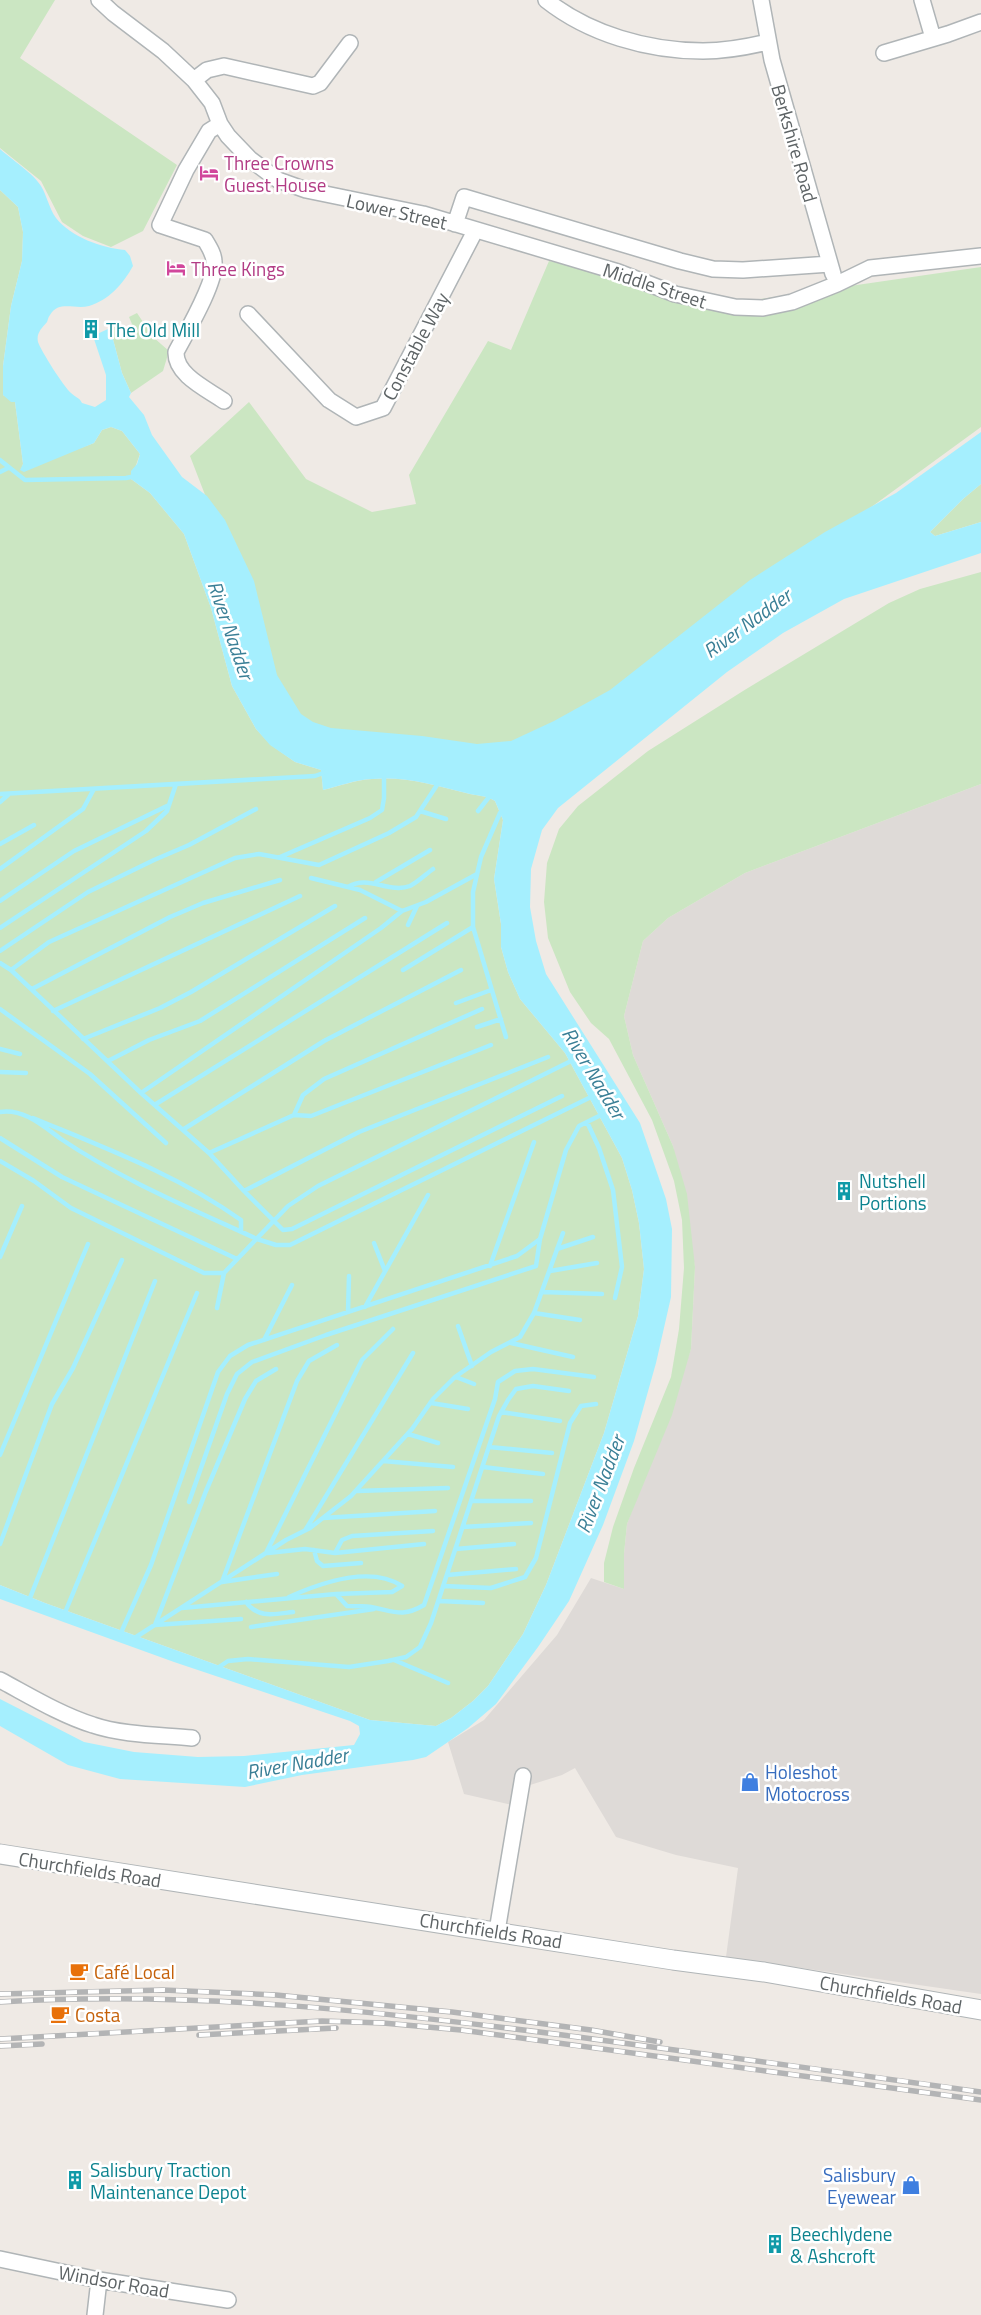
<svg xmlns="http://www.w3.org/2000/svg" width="981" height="2315" font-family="'Titillium Web',sans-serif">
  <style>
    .industrial { fill: #dedad7 }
    .green { fill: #cbe6c2 }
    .water { fill: #a5effe }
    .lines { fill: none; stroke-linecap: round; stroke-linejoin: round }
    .stream { stroke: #a5effe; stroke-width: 4.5 }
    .minor-casing { stroke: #b0b5b7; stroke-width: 18 }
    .tertiary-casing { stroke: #b0b5b7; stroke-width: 21 }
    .minor { stroke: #fff; stroke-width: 15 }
    .tertiary { stroke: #fff; stroke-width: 19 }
    .rail-casing { stroke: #b3b4b5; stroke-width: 5.5 }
    .rail { stroke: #fff; stroke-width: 4; stroke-dasharray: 11; stroke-linecap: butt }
    .labels { text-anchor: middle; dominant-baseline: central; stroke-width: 5; stroke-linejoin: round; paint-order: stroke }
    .street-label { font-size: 19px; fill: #5d6365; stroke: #fff }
    .hotel-label { font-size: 19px; fill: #b23c85; stroke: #fff; text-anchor: start }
    .culture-label { font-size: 19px; fill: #0d838f; stroke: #fff; text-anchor: start }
    .shop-label { font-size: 19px; fill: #366cbe; stroke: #fff; text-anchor: start }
    .food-label { font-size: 19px; fill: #c56008; stroke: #fff; text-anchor: start }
    .water-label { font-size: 20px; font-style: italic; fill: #3a7f96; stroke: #fff }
  </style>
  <rect width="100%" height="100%" fill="#efeae5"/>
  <path class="industrial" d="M981,784V1994L726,1957L738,1868L676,1855L616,1837L575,1768L562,1775L530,1785L526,1808L464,1794L448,1742L484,1720L557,1635L591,1578L624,1589V1554L627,1524L691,1349L695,1267L673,1146L633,1055L624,1016L643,941L668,918L745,873Z"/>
  <path class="green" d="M0,0H55L20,58L177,165L143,231L111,247L83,236L62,222L41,181L0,148Z
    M0,190L18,207L23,232L22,261L11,306L3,366V395L15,402L23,464L21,470L94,443L102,430L111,427L122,431L140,454L131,479L150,493L184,534L211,608L232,686L256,729L271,745L295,762L321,770L323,790C339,786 356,780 372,779C405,776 435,785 466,793C477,796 485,795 495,801L503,820L494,879L501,924V947L508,972L520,999L565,1053L622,1158L632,1190L639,1223L644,1269L638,1316L604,1433L546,1585L523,1634L488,1686L473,1701L451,1718L436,1726L370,1720L45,1603L0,1585Z
    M549,261L591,269L719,305L981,267V427L523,761L341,741L291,717L190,456L249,402L306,479L372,512L416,504L409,475L488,341L511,350Z
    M137,313L153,337L169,351L163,371L131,393L122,373L110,328L118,324L122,329L132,324L129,317Z
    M981,484V522L935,536L930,532L963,499Z
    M981,572V784L745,873L668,918L643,941L624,1016L633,1055L673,1146L687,1194L695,1267L691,1349L672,1415L627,1524L624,1554V1589L604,1582V1563L613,1527L634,1468L671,1377L679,1329L684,1268L682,1220L674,1181L652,1120L609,1039L591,1023L570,992L548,938L544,902L547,863L559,829L578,806L648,751L743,691L889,603L920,589Z"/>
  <path class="water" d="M0,149C11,159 34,174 41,186C47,196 49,208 56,218C71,237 102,248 125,250L130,256L133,266C123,284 109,300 89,306C75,310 59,300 50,315C48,317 48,320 47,322C42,328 36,333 38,342C41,351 64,387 71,393C76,398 79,397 82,403L95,407L106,400V375L93,336L110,328L122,373L131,393L129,397L144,415L152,435L182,477L207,496L225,520L254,581L277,675L301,714L313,722L331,728L422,736L477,744L511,741L554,721L610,690L750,580L825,532L896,493L981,432V484L963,499L930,532L935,536L981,522V553L844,599L783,633L727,672L558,808L542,830L531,869L530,907L536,941L546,974L640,1123L666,1199L672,1229L671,1297L656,1363L634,1441L603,1525L569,1601L538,1647L496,1704L468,1728L448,1742L426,1757L413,1760L302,1775L245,1787L120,1779L68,1765L0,1726V1699L84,1742L134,1752L198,1757L244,1756L354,1745L360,1734L359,1726L350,1721L174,1662L0,1599V1585L45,1603L370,1720L436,1726L451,1718L473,1701L488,1686L523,1634L546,1585L604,1433L638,1316L644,1269L639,1223L632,1190L622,1158L565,1053L520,999L508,972L501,947V924L494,879L503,820L495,801C485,795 477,796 466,793C435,785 405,776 372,779C355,780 339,786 323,790L321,770L295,762L270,745L256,729L232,686L211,608L184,534L150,493L131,479V471L137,464L140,454L122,431L111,427L102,430L94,443L24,472L20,470L23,464L15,402H11L3,395V366L11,306L22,261L23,232L18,207L0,190Z"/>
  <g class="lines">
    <path class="stream" d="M0,460L25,480L126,478L136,476
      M0,472L8,468
      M0,794L315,776L326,772
      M0,802L8,795
      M420,811L446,819
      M478,811L489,797
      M500,813L481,857L473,892V927L506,1037
      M0,844L34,825
      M280,857L370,818L382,810L384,798V779
      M0,869L83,809L94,789
      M311,878L360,890L402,911L426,902L477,874
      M376,882L430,850
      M348,887C368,874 389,894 410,886C418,882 426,874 433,869
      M0,901L74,851L169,805
      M408,925L417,906
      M0,928L146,831L167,811L176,784
      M0,951L88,892L154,860L189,845L256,809
      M0,963L11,970L141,1093L209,1153L244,1191L283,1230L292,1229L562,1096
      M11,970L49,942L235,858L259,854L319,865L389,833L416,817L437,785
      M403,970L473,927
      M32,989L170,917L203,903L280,880
      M456,1003L491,990
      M0,1009L90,1074L166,1143
      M53,1011L300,896
      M477,1027L501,1019
      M83,1039L160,1008L191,992L335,906
      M0,1049L20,1054
      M108,1061L149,1040L200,1021L365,918
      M0,1072L26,1073
      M141,1093L381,928L402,911
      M156,1104L447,923
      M0,1112C23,1108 43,1126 61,1139C122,1180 190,1208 257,1239L276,1245H290L589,1098
      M294,1115L303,1095L324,1079L482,1009
      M33,1118C105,1148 178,1175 241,1220V1232
      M587,1122L599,1148L613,1190L622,1267L615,1298
      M184,1129L324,1041L461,970
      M0,1138L62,1177L237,1259
      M209,1153L294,1115L311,1116L491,1045
      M0,1161L34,1181L71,1208L204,1273H224L288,1206L318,1186L569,1062
      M244,1191L359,1132L548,1057
      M374,1243L385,1271
      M557,1249L593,1237
      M0,1257L22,1206
      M490,1266L534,1142
      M550,1271L597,1263
      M542,1292L602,1294
      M365,1307L428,1195
      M217,1308L224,1273
      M348,1312L349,1276
      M534,1313L580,1320
      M458,1326L472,1366
      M264,1340L292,1285
      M511,1343L573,1357
      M456,1377L474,1384
      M431,1403L468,1409
      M501,1412L560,1421
      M408,1434L438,1443
      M489,1447L552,1453
      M0,1455L88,1244
      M383,1461L453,1467
      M483,1467L543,1474
      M357,1491L448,1488
      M471,1501H531
      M189,1502L227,1394L237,1374L252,1362L326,1335L536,1266L540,1239
      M323,1518L435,1511
      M463,1527L531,1523
      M306,1529L413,1353
      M0,1544L52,1404L73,1368L122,1260
      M456,1549L514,1544
      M314,1550L317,1561L323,1566L361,1563
      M266,1553L362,1360L393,1329
      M268,1553L305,1549L335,1553L342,1540L352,1536L433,1531
      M335,1553L424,1544
      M277,1574L222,1582L297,1381L309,1361L337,1345
      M447,1575L516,1569
      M443,1586L491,1588L525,1577L536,1558L570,1423L581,1406L596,1404
      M289,1597C320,1583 370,1565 402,1586L392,1592L336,1594
      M439,1601L483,1603
      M246,1602C258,1619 275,1614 293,1612
      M28,1603L155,1281
      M182,1608L336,1594L347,1606C355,1606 364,1606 371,1607C394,1611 402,1618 424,1605L495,1399L498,1382L515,1371L533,1369L594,1377
      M64,1615L197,1293
      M241,1619L155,1625L206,1491L245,1399L256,1381L276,1369
      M251,1627L374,1609
      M120,1635L151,1565L218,1372L230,1356L248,1345L517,1256L540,1239L566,1150L579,1126L599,1116
      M133,1639L286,1540L310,1528L351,1496L412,1429L433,1399L455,1377L491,1352L520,1337L534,1313L563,1233
      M394,1660L448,1683
      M216,1669L228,1661L248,1659L349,1667L388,1661L406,1657L420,1647L431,1623L499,1416L508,1400L516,1389L533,1386L569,1391"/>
    <g class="minor-casing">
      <path id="minor" d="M99,0L113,13L163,51L194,80L212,103L220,124L228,136L250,159L278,180L306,190L423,214L618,272L675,294L735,307L763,308L792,302L837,284L870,268L981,256
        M546,0C589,34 648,51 703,51C725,51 747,47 768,42
        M761,0L772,60L833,274
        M922,0L933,38
        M884,53L948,34L981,22
        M194,80L207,70L224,66L313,86L320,83L350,43
        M220,124L209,131L186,170L160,225L205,240C209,247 214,254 214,262C217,281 186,333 176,352C175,375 207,389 224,401
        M455,224L464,197L680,261L713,269L743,270L830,264
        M248,314L329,400L356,417L383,408L475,231
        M0,1680C30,1696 61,1715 93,1725C122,1735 161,1735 192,1738
        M497,1931L523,1776
        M0,2259L99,2280L228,2300
        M95,2315L99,2280"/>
    </g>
    <g class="tertiary-casing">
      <path id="tertiary" d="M0,1854L673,1960L764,1972L981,2010"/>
    </g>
    <use href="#minor" class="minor"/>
    <use href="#tertiary" class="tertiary"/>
    <g class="rail-casing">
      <path id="rail" d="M0,1994L163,1990L276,1995L452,2012L591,2030L660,2042
        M0,2002C194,1990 386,2012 578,2037C712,2055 847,2073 981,2092
        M199,2035L336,2028
        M0,2039L322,2021L383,2023L461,2030L981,2100
        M0,2046L42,2044"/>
    </g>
    <use href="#rail" class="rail"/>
  </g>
  <defs>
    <g id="hotel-bare" transform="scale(1.5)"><path d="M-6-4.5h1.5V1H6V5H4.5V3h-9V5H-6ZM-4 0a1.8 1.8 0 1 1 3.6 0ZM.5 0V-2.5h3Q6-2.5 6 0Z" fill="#d1479c" stroke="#fff" stroke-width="2.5" paint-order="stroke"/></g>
    <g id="building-bare" transform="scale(1.5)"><path d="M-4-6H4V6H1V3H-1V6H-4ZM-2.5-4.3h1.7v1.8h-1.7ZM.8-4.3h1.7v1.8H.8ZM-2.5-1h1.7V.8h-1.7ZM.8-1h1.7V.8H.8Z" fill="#0f9aa8" stroke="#fff" stroke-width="2.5" paint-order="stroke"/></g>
    <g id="shop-bare" transform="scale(1.5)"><path d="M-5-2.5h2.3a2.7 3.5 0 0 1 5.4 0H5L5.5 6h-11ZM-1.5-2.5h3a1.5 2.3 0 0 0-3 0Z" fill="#3f7fe0" stroke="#fff" stroke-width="2.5" paint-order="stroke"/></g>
    <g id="cafe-bare" transform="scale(1.5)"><path d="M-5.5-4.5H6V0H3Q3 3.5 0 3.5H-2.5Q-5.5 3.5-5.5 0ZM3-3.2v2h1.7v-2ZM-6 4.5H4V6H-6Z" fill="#e8710a" stroke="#fff" stroke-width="2.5" paint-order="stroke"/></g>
  </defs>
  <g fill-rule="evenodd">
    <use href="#hotel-bare" x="209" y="173"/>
    <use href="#hotel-bare" x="176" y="268"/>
    <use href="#building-bare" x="91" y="329"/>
    <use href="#building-bare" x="844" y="1191"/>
    <use href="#shop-bare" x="750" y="1782"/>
    <use href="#cafe-bare" x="79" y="1971"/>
    <use href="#cafe-bare" x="60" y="2014"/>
    <use href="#building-bare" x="75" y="2180"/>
    <use href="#shop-bare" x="911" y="2185"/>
    <use href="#building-bare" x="775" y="2244"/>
  </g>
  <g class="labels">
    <g class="street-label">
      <text transform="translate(795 143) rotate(74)">Berkshire Road</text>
      <text transform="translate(397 211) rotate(13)">Lower Street</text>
      <text transform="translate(655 285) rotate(18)">Middle Street</text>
      <text transform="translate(415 346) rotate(-62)">Constable Way</text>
      <text transform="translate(90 1869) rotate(9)">Churchfields Road</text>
      <text transform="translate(491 1930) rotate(9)">Churchfields Road</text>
      <text transform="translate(891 1994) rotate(10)">Churchfields Road</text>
      <text transform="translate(114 2281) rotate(10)">Windsor Road</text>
    </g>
    <g class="hotel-label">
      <text x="224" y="162">Three Crowns<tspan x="224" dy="22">Guest House</tspan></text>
      <text x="191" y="268">Three Kings</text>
    </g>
    <g class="culture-label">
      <text x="106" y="329">The Old Mill</text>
      <text x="859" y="1180">Nutshell<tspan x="859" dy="22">Portions</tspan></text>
      <text x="90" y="2169">Salisbury Traction<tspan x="90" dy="22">Maintenance Depot</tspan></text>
      <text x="790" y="2233">Beechlydene<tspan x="790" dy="22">&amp; Ashcroft</tspan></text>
    </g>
    <g class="shop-label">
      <text x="765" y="1771">Holeshot<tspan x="765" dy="22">Motocross</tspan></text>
      <text x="896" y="2174" text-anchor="end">Salisbury<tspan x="896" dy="22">Eyewear</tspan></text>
    </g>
    <g class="food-label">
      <text x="94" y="1971">Café Local</text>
      <text x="75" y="2014">Costa</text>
    </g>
    <g class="water-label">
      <text transform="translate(747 623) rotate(-36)">River Nadder</text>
      <text transform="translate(231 630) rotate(71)">River Nadder</text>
      <text transform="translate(594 1073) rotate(59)">River Nadder</text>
      <text transform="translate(600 1484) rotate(-69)">River Nadder</text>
      <text transform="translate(297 1763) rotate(-10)">River Nadder</text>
    </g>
  </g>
</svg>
